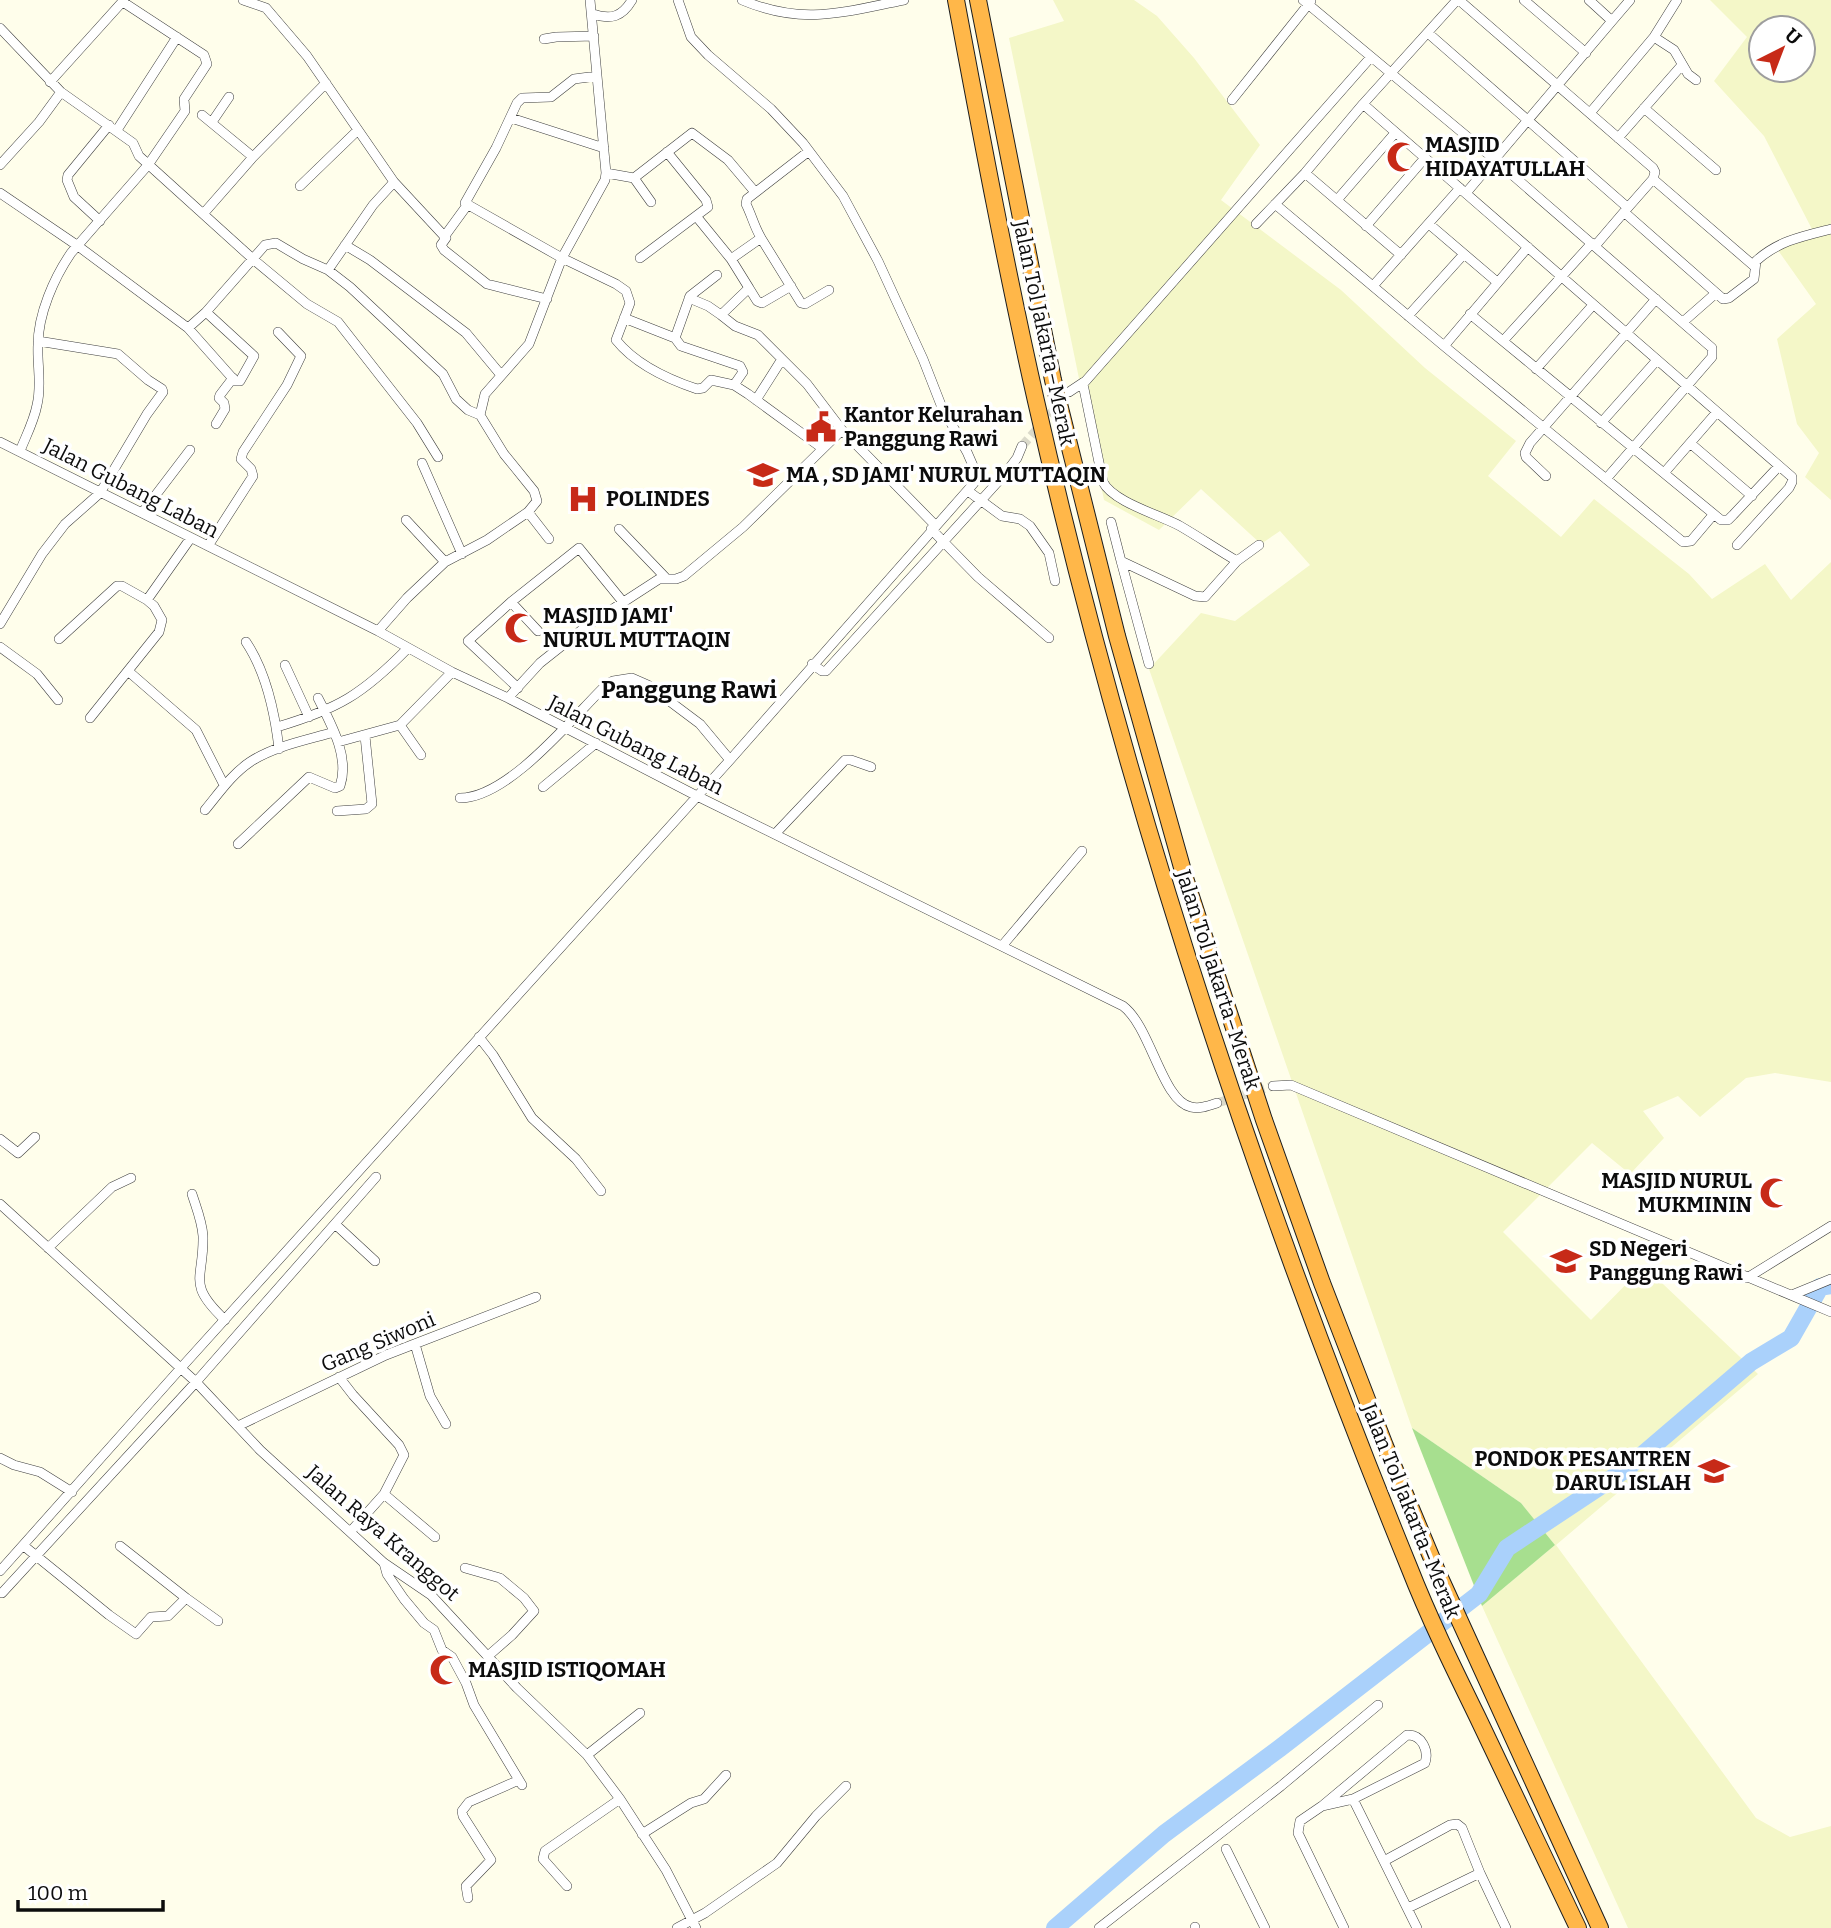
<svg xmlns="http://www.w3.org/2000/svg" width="1831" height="1928" font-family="Bitter,serif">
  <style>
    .farmland { fill: #f4f7c8; fill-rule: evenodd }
    .forest { fill: #a7df8f }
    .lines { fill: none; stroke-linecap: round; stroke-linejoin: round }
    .river { stroke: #aad1fb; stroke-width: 18 }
    .street-tunnel { stroke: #dbdaca; stroke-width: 9; stroke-dasharray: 9 4.5; stroke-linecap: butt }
    .street-casing { stroke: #3f3f3f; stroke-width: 10 }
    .highway-casing { stroke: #1d1d1d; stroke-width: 18 }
    .street { stroke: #fff; stroke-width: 9 }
    .highway { stroke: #ffb749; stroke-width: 16 }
    .labels { text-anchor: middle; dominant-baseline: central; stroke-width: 7; stroke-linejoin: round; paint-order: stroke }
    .poi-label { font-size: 21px; font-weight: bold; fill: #0c0c0c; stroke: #fff; text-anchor: start }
    .street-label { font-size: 21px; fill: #0c0c0c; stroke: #fff }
    .quarter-label { font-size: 24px; font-weight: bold; fill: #0c0c0c; stroke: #fff }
  </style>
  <rect width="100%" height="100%" fill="#fffeeb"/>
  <path class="farmland" d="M1053,0H1134L1157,16L1194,58L1260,145L1221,200L1341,290L1425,368L1516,441L1488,476L1561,537L1594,499L1689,574L1712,599L1765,564L1791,600L1831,562V1082L1775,1073L1746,1078L1700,1117L1678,1096L1643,1111L1664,1138L1630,1174L1592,1143L1503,1232L1591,1320L1644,1266L1758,1374L1556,1545L1756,1818L1790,1837L1831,1826V1928H1628L1482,1606L1555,1545L1521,1503L1412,1428L1149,669L1201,613L1235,621L1310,565L1280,531L1261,544L1201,489L1159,530L1104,500L1009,38L1064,21Z
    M1710,0H1831V500L1805,477L1819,453L1797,424L1777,339L1816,304L1775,246L1814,233L1764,136L1714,81L1747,37ZM1761,28H1803V70H1761Z"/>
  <path class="forest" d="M1412,1428L1521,1503L1555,1545L1482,1606Z"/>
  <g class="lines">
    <path class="river" d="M1055,1928L1164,1834L1280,1748L1479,1594L1507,1548L1626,1469L1751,1362L1791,1338L1820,1287L1831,1285"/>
    <path class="street-tunnel" d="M1022,446L1059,404
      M1217,1103L1273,1086"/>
    <g class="street-casing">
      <path id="street" d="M243,0L266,8L307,56L394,182L446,238L441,245L444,250L487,284L547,299
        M742,0C803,26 843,12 904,0
        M1303,0L1494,159L1712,348V357L1606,479
        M1459,0L1653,168L1655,172L1653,179L1624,212
        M1524,0L1586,53
        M593,14C611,20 622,17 632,0
        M1612,21L1630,0
        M0,28L61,92L133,143L139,156L254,260L307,304L338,322L417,423L438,457
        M1428,33L1627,207
        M1654,37L1677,0
        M544,39L556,37L594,36
        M597,76L574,79L551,97L522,98L517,103L496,148L465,203L562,258L616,284L626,291L630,303L616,340C636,365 667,379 697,389L703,388L711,380L734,385L748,394L822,448
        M50,82L124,0
        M1232,100L1311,1
        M1363,104L1792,477V482L1789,488L1737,545
        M1644,108L1716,170
        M1590,113L1654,37L1674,50L1688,74L1696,80
        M202,115L253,157
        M511,118L604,148
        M212,122L229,97
        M117,130L177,37
        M1618,138L1682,65
        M0,165L39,122L61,92
        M606,173L634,178L692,133L728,160L755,192
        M1305,173L1401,255
        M634,178L651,202
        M1653,179L1754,266
        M300,186L358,130
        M0,193L78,246L188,328L206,312
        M1466,193L1612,21L1589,0
        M1337,200L1395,133
        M1275,204L1444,346L1683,542L1691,541L1713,515
        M204,213L253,157L326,83
        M100,221L74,197L67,180L68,175L109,125
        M1256,224L1305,173L1363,104L1457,0
        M1429,224L1497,282
        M1366,226L1424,159
        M444,237L468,204
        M761,238L801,303L805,304L829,290
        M345,245L370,260L466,333L501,375
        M1595,246L1624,212L1723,299L1729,298L1754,279L1756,261C1778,241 1803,236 1831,229
        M640,258L708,207L706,200L667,152
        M731,259L761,238C754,226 752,216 746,204L747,199L809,151
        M328,270L373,205L394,182
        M1373,286L1460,188
        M749,288L757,301L762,303L791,286
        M689,298L708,306L721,315L749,288L731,259L696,216
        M1470,314L1721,520H1728L1733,515L1779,466
        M721,315L735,326L758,335L807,384L842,430
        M1408,316L1464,254
        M624,318L675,338L690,296L717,275
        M1683,322L1716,293
        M188,328L235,381H240L254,356L206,312L265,245L276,243L303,259L328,270L350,287L443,374L456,399L468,410L480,415L504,454L534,491L537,501L528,512L487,540L445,562L407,598L378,631
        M675,338L681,346L740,366L743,372L734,385
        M1503,341L1592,243
        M1444,346L1528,247
        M1536,369L1593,305
        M1069,392L1084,382
        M756,400L782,359
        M480,415L485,394L529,344L562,258L605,180L606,173L590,0
        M1601,423L1657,360
        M216,424L225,409L224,403L219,398L220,395L233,378
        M0,442L378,631L452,672L508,698L697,796L1123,1006C1151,1027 1162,1101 1191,1107C1200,1109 1208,1106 1217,1103
        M1690,443L1752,496
        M20,451C26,436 34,421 37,405C42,385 37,365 38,345C38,314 54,278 71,253L148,165L185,111L184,99L207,64L204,55L123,2
        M422,463L462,554
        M1664,473L1717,412
        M1546,476L1526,457L1525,453L1530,443L1656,299
        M968,491L1002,516L1020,519L1030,526L1049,553L1055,581
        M528,512L549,539
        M142,513L190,450
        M406,520L445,562
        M1111,522L1121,561L1195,596L1205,597L1237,561
        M619,529L665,577
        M931,529L978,577L1049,638
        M1259,545L1237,561C1218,550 1199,537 1180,526C1160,515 1113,502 1103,482L1083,384L1371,57
        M208,546L253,476L251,469L241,459L243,452L287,385L301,356L278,332
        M1121,561L1149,664
        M511,602L538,631
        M0,624L42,554L65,524L100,493L147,414L163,392L162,389L148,380L118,354L38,341
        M59,639L117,586H122L147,600L190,539
        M246,642C266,672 275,714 279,749
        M0,647L37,674L58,700
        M812,664L822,671H826L1005,474L1017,458L1022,446
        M285,665L309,717
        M128,671L196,730L224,785
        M518,688L468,641L511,602L579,548L623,602
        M508,698L540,663L588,625L659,579H676L684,576L743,527L842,430L935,525
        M90,718L159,632L162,620L154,606L147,600
        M400,725L421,755
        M277,727C338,709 363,694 408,648
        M338,742L400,725L452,672
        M543,787L596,743
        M460,798C509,798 573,717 607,684L613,681L632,678L648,685L700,724L730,760
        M205,810C219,793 232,774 250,762C274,746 307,740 334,732
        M337,811L366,809L372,804L365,736
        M775,834L845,760H851L871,767
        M238,844L309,777L335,788L340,786C350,757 331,724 318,698
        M1002,946L1082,851
        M479,1037L493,1055L532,1118L576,1159L601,1191
        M1273,1086L1291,1085L1831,1312
        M0,1139L18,1153L35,1137
        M192,1194C196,1207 202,1221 203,1236C204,1280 186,1283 225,1320
        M0,1204L196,1382L260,1450L384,1563L431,1595L517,1688L587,1755L620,1799L666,1870L696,1928
        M335,1224L375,1261
        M48,1248L112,1187L131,1178
        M1747,1278L1831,1226
        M1792,1295L1831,1279
        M415,1344L430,1396L446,1424
        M339,1377L353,1395L399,1445L404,1455L384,1494L351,1531
        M238,1426L386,1355L536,1297
        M0,1458L14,1465L40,1472L72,1492
        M384,1494L435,1537
        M24,1546L109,1615L136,1634L151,1617L168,1616L186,1598L120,1546
        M384,1563L387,1574L404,1599L424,1623L434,1630L442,1650L452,1657L466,1683L474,1705L522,1785
        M465,1568L500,1578L524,1598L534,1611L512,1635L488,1656
        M0,1571L180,1369L730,760L974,483V468L967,452L941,405L923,359L878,261L843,196L803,143L771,109L708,55L691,37L678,0
        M2,1593L196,1382L376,1177
        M186,1598L218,1621
        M587,1755L640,1713
        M1353,1799L1417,1928
        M1322,1806L1353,1799L1425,1763C1429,1751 1422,1734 1407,1735L1322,1806L1300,1821L1298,1833L1344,1928
        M642,1834L691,1803L704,1799L726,1775
        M1226,1849L1265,1928
        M1384,1861L1450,1825L1457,1824L1462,1828L1480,1873L1408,1908
        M1480,1873L1506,1928
        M567,1886L543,1859L545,1851L620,1799
        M468,1898L466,1886L491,1860L463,1816L462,1811L469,1802L519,1780
        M1195,1927V1928
        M677,1928L705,1913L777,1863L816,1816L846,1786
        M1099,1928L1281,1786L1378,1705"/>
    </g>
    <g class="highway-casing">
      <path id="highway" d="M956,0C981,134 1006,268 1036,401C1126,799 1255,1189 1409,1567C1429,1618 1453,1667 1477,1716C1511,1787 1544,1857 1578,1928
        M978,0L1053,380L1117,636L1185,878L1264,1120L1322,1283L1385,1446L1437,1571L1600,1928"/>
    </g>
    <use href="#street" class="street"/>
    <use href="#highway" class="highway"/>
  </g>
  <defs>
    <g id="mosque-bare" transform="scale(2.415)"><path d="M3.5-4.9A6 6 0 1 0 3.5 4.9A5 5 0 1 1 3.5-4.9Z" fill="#c72a18" stroke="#fff" stroke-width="2.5" paint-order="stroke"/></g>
    <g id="civic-bare" transform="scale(2.415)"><path d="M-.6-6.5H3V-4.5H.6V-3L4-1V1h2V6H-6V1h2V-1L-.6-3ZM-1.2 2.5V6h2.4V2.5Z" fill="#c72a18" stroke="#fff" stroke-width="2.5" paint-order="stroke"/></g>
    <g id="school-bare" transform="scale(2.415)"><path d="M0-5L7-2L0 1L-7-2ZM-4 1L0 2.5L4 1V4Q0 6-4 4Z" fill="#c72a18" stroke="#fff" stroke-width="2.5" paint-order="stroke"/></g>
    <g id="hospital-bare" transform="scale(2.415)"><path d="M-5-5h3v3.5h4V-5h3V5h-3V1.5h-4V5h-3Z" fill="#c72a18" stroke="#fff" stroke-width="2.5" paint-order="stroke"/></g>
  </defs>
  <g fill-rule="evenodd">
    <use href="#mosque-bare" x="1402" y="157"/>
    <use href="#civic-bare" x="821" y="427"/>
    <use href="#school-bare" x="763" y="475"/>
    <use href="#hospital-bare" x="583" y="499"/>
    <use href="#mosque-bare" x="520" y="628"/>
    <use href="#mosque-bare" x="1775" y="1193"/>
    <use href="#school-bare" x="1566" y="1261"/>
    <use href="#school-bare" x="1714" y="1471"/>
    <use href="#mosque-bare" x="445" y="1670"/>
  </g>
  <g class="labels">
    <g class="poi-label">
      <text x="1425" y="145">MASJID<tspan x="1425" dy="24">HIDAYATULLAH</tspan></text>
      <text x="844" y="415">Kantor Kelurahan<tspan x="844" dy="24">Panggung Rawi</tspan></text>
      <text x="786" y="475">MA , SD JAMI' NURUL MUTTAQIN</text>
      <text x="606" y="499">POLINDES</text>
      <text x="543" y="616">MASJID JAMI'<tspan x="543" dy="24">NURUL MUTTAQIN</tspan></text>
      <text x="1752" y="1181" text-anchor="end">MASJID NURUL<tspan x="1752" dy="24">MUKMININ</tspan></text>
      <text x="1589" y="1249">SD Negeri<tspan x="1589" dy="24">Panggung Rawi</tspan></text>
      <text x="1691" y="1459" text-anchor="end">PONDOK PESANTREN<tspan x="1691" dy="24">DARUL ISLAH</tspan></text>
      <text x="468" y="1670">MASJID ISTIQOMAH</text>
    </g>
    <g class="street-label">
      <text transform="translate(1044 333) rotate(78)">Jalan Tol Jakarta–Merak</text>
      <text transform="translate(131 488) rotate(27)">Jalan Gubang Laban</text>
      <text transform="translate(636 745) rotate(27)">Jalan Gubang Laban</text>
      <text transform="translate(1218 980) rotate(72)">Jalan Tol Jakarta–Merak</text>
      <text transform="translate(378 1342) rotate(-23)">Gang Siwoni</text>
      <text transform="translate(1411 1511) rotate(68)">Jalan Tol Jakarta–Merak</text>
      <text transform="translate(383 1533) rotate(41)">Jalan Raya Kranggot</text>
    </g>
    <g class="quarter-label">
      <text x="689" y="690">Panggung Rawi</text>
    </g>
  </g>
  <g transform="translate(1782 49) rotate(42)"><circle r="33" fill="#ffffff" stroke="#9e9e9e" stroke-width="2"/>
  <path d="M0-5L12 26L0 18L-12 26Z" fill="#c72a18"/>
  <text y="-10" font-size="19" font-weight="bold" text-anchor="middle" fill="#0c0c0c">U</text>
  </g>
  <path d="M18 1900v10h145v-10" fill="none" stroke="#0c0c0c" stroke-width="3.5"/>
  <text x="28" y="1900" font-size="21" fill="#0c0c0c" stroke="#ffffff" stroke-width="5" paint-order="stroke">100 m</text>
</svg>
